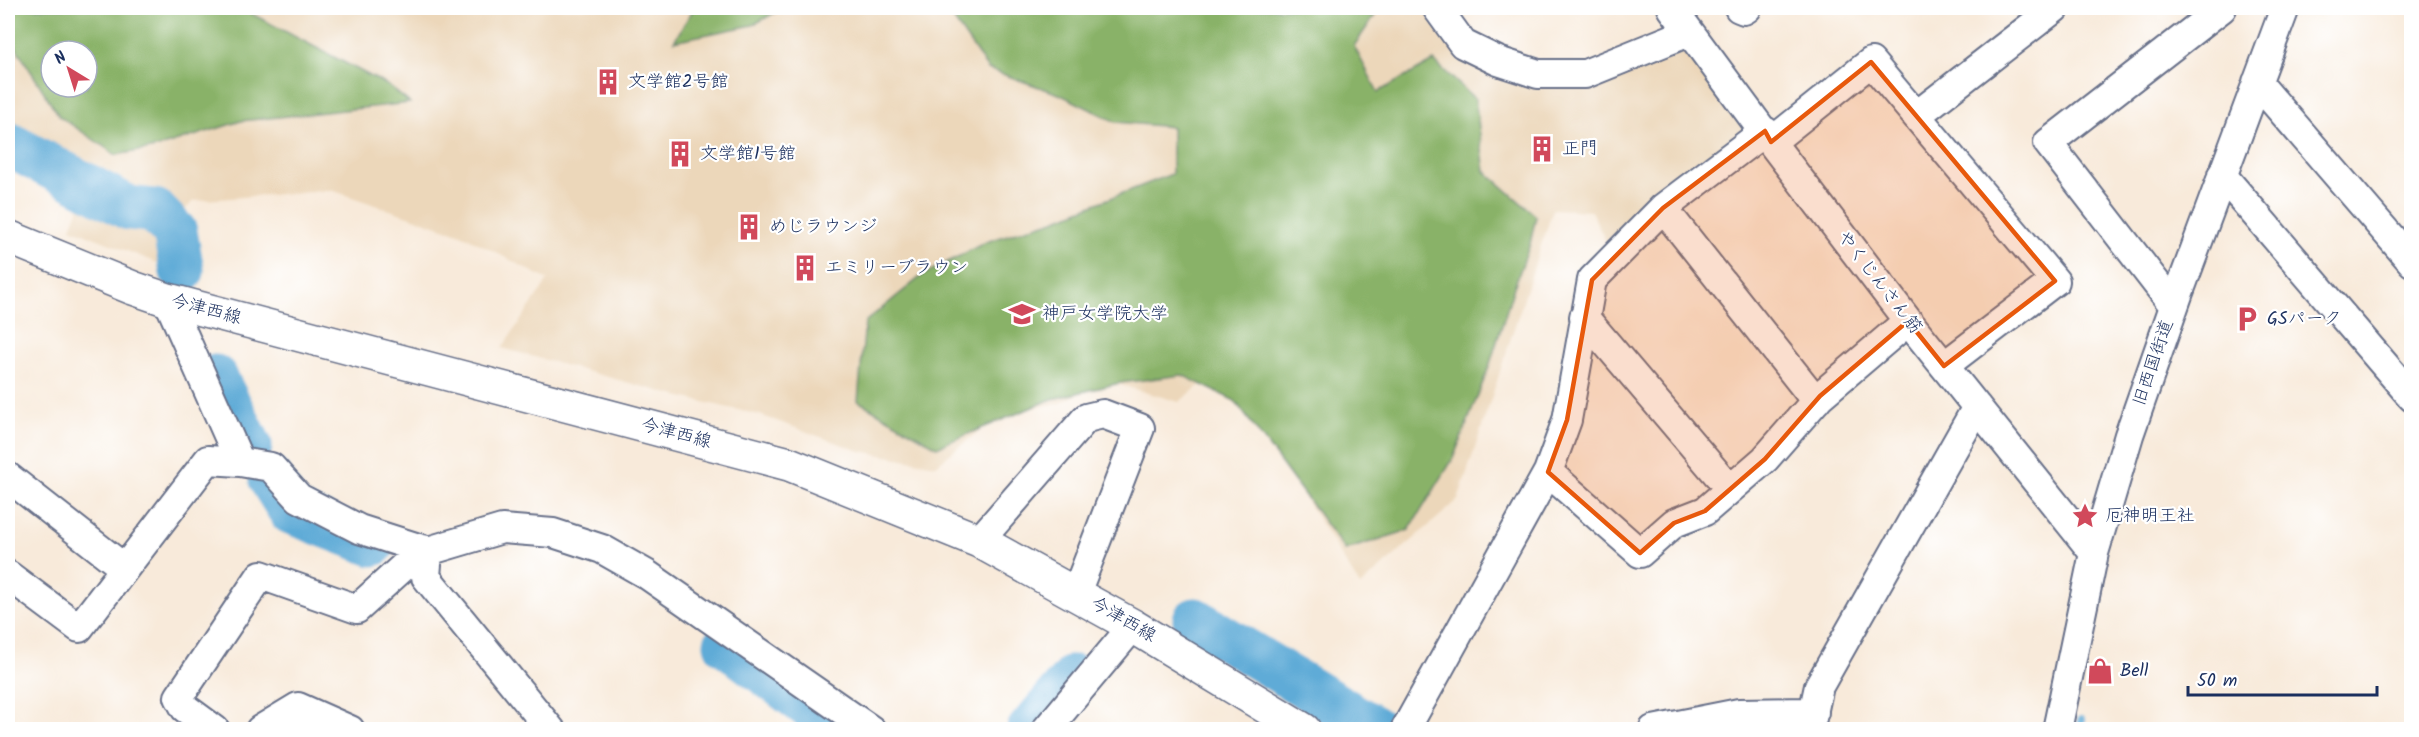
<svg xmlns="http://www.w3.org/2000/svg" width="2419" height="737" font-family="Kalam,'Klee One',sans-serif">
  <style>
    .built { fill: #ecd7ba; fill-rule: evenodd }
    .forest { fill: #89b268; stroke: #527063; stroke-width: 1.5; fill-rule: evenodd }
    .lines { fill: none; stroke-linecap: round; stroke-linejoin: round }
    .stream { stroke: #5eabd7; stroke-width: 8 }
    .river { stroke: #5eabd7; stroke-width: 45 }
    .minor-casing { stroke: #687089; stroke-width: 32 }
    .tertiary-casing { stroke: #687089; stroke-width: 36 }
    .minor { stroke: #fff; stroke-width: 28 }
    .tertiary { stroke: #fff; stroke-width: 33 }
    .marked { fill: #e8590c; fill-opacity: 0.2; stroke: #e8590c; stroke-width: 4.5; stroke-linejoin: round }
    .labels { text-anchor: middle; dominant-baseline: central; stroke-width: 4.5; stroke-linejoin: round; paint-order: stroke }
    .poi-label { font-size: 18px; fill: #1b2f5e; stroke: #fff; text-anchor: start }
    .street-label { font-size: 18px; fill: #1b2f5e; stroke: #fff }
  </style>
  <rect width="100%" height="100%" fill="#fff"/>
  <filter id="ink" filterUnits="userSpaceOnUse"><feTurbulence type="fractalNoise" baseFrequency=".0167" numOctaves="2"/><feDisplacementMap in="SourceGraphic" scale="12" xChannelSelector="R" yChannelSelector="G"/><feConvolveMatrix kernelMatrix="1 2 1 2 8 2 1 2 1" color-interpolation-filters="sRGB"/></filter>
  <filter id="wash" filterUnits="userSpaceOnUse"><feTurbulence type="fractalNoise" baseFrequency=".008" numOctaves="4" result="noise"/><feDisplacementMap in="SourceGraphic" scale="24" xChannelSelector="R" yChannelSelector="G"/><feGaussianBlur stdDeviation="1.35" result="paint"/><feColorMatrix in="noise" values="0 0 0 0 0 0 0 0 0 0 0 0 0 0 0 0 0 1.4 0 .05"/><feComposite in="paint" operator="in"/></filter>
  <g filter="url(#wash)">
    <rect width="100%" height="100%" fill="#f8eada"/>
    <path class="built" d="M8,8H1423L1455,51L1532,84L1591,88L1690,50L1744,130L1657,193L1607,243L1591,211L1553,209L1458,500L1360,586L1223,367L1179,402L1104,380L1059,404L1003,412L936,465L860,451L760,415L677,396L502,348L548,280L461,234L331,190L193,201L167,231L174,270L71,228L89,182L8,138ZM51,51H87V87H51Z"/>
    <path class="forest" d="M8,8H241L387,85L410,103L241,121L156,148L116,155L59,116L8,35ZM51,51H87V87H51Z
      M694,8H783L753,25L674,41Z
      M940,8H1380L1354,46L1378,92L1434,61L1475,99L1485,171L1536,216L1530,244L1514,287L1489,367L1453,459L1409,530L1345,550L1235,401L1182,375L1120,383L1052,399L937,447L858,401L865,322L923,275L986,242L1054,220L1172,174V127L1116,122L1059,94L988,69L949,13Z"/>
    <g class="lines">
      <path class="stream" d="M2081,720V730"/>
      <path class="river" d="M8,144L129,208L155,211L175,232L182,271
        M215,377L250,446
        M271,480L291,512L373,544
        M1195,620L1377,730
        M726,644L840,730
        M1029,730L1074,677
        M1754,730L1782,725L1802,730"/>
    </g>
  </g>
  <g filter="url(#ink)">
    <g class="lines">
      <g class="minor-casing">
        <path id="minor" d="M1437,8L1463,44L1498,61L1538,74H1585L1689,32
          M1672,8L1771,142L1908,321L2094,553
          M1739,8L1744,10L1747,8
          M2257,82L2412,262
          M1917,115L2055,8
          M1771,142L1871,62L2055,281L1944,366
          M2222,175L2412,397
          M1663,208L1816,401
          M168,300L240,462L271,467L299,498L359,529L428,551L502,529L553,533L602,549L646,574L871,730
          M2174,306L2048,143L2222,8
          M1584,317L1730,489
          M1548,472L1640,553L1674,523L1705,511L1765,459L1820,396L1908,321
          M8,477L124,568
          M979,541L1086,418L1103,414L1140,428L1076,593
          M428,551L426,577L551,730
          M8,575L79,628L208,460L240,462
          M215,730L185,708L179,697L261,575L357,609L423,549
          M260,730L298,707L350,730
          M1046,730L1133,626
          M1405,730L1548,472L1567,420L1592,280L1663,208L1765,131
          M1653,730L1739,713L1814,712
          M1807,730L1812,718L1819,686L1977,407
          M2057,730L2094,553L2129,435L2178,295L2285,8"/>
      </g>
      <g class="tertiary-casing">
        <path id="tertiary" d="M8,237L133,288L168,300L789,464L979,541L1133,626L1304,730"/>
      </g>
      <use href="#minor" class="minor"/>
      <use href="#tertiary" class="tertiary"/>
    </g>
  </g>
  <path class="marked" d="M1871,62L2055,281L1944,366L1908,321L1820,396L1765,459L1705,511L1674,523L1640,553L1548,472L1567,420L1592,280L1663,208L1765,131L1771,142Z"/>
  <defs>
    <g id="building-bare" transform="scale(2.07)"><path d="M-4-6H4V6H1V3H-1V6H-4ZM-2.5-4.3h1.7v1.8h-1.7ZM.8-4.3h1.7v1.8H.8ZM-2.5-1h1.7V.8h-1.7ZM.8-1h1.7V.8H.8Z" fill="#d1495b" stroke="#fff" stroke-width="2.5" paint-order="stroke"/></g>
    <g id="university-bare" transform="scale(2.07)"><path d="M0-5L7-2L0 1L-7-2ZM-4 1L0 2.5L4 1V4Q0 6-4 4Z" fill="#d1495b" stroke="#fff" stroke-width="2.5" paint-order="stroke"/></g>
    <g id="parking-bare" transform="scale(2.07)"><path d="M-3.5-5.5H1a3.5 3.5 0 0 1 0 7H-1V5.5H-3.5ZM-1-3.4V-.6H.8a1.4 1.4 0 0 0 0-2.8Z" fill="#d1495b" stroke="#fff" stroke-width="2.5" paint-order="stroke"/></g>
    <g id="sight-bare" transform="scale(2.07)"><path d="M0-6L1.8-2.2L6-1.7L2.9 1.2L3.7 5.4L0 3.3L-3.7 5.4L-2.9 1.2L-6-1.7L-1.8-2.2Z" fill="#d1495b" stroke="#fff" stroke-width="2.5" paint-order="stroke"/></g>
    <g id="shop-bare" transform="scale(2.07)"><path d="M-5-2.5h2.3a2.7 3.5 0 0 1 5.4 0H5L5.5 6h-11ZM-1.5-2.5h3a1.5 2.3 0 0 0-3 0Z" fill="#d1495b" stroke="#fff" stroke-width="2.5" paint-order="stroke"/></g>
  </defs>
  <g fill-rule="evenodd">
    <use href="#building-bare" x="608" y="82"/>
    <use href="#building-bare" x="1542" y="149"/>
    <use href="#building-bare" x="680" y="154"/>
    <use href="#building-bare" x="749" y="227"/>
    <use href="#building-bare" x="805" y="268"/>
    <use href="#university-bare" x="1022" y="314"/>
    <use href="#parking-bare" x="2247" y="319"/>
    <use href="#sight-bare" x="2085" y="516"/>
    <use href="#shop-bare" x="2100" y="671"/>
  </g>
  <g class="labels">
    <g class="poi-label">
      <text x="628" y="82">文学館2号館</text>
      <text x="1562" y="149">正門</text>
      <text x="700" y="154">文学館1号館</text>
      <text x="769" y="227">めじラウンジ</text>
      <text x="825" y="268">エミリーブラウン</text>
      <text x="1042" y="314">神戸女学院大学</text>
      <text x="2267" y="319">GSパーク</text>
      <text x="2105" y="516">厄神明王社</text>
      <text x="2120" y="671">Bell</text>
    </g>
    <g class="street-label">
      <text transform="translate(1879 283) rotate(52)">やくじんさん筋</text>
      <text transform="translate(206 310) rotate(15)">今津西線</text>
      <text transform="translate(2154 363) rotate(-71)">旧西国街道</text>
      <text transform="translate(676 434) rotate(15)">今津西線</text>
      <text transform="translate(1123 620) rotate(30)">今津西線</text>
    </g>
  </g>
  <rect width="2419" height="737" fill="none" stroke="#fff" stroke-width="30"/>
  <g transform="translate(69 69) rotate(322)"><circle r="28" fill="#ffffff" stroke="#a4acbf" stroke-width="1.5"/>
  <path d="M0-4.5L10 22L0 15L-10 22Z" fill="#d1495b"/>
  <text y="-9" font-size="16" font-weight="bold" text-anchor="middle" fill="#1b2f5e">N</text>
  </g>
  <path d="M2188 686v9h189v-9" fill="none" stroke="#1b2f5e" stroke-width="3"/>
  <text x="2197" y="686" font-size="18" fill="#1b2f5e" stroke="#ffffff" stroke-width="4.5" paint-order="stroke">50 m</text>
</svg>
